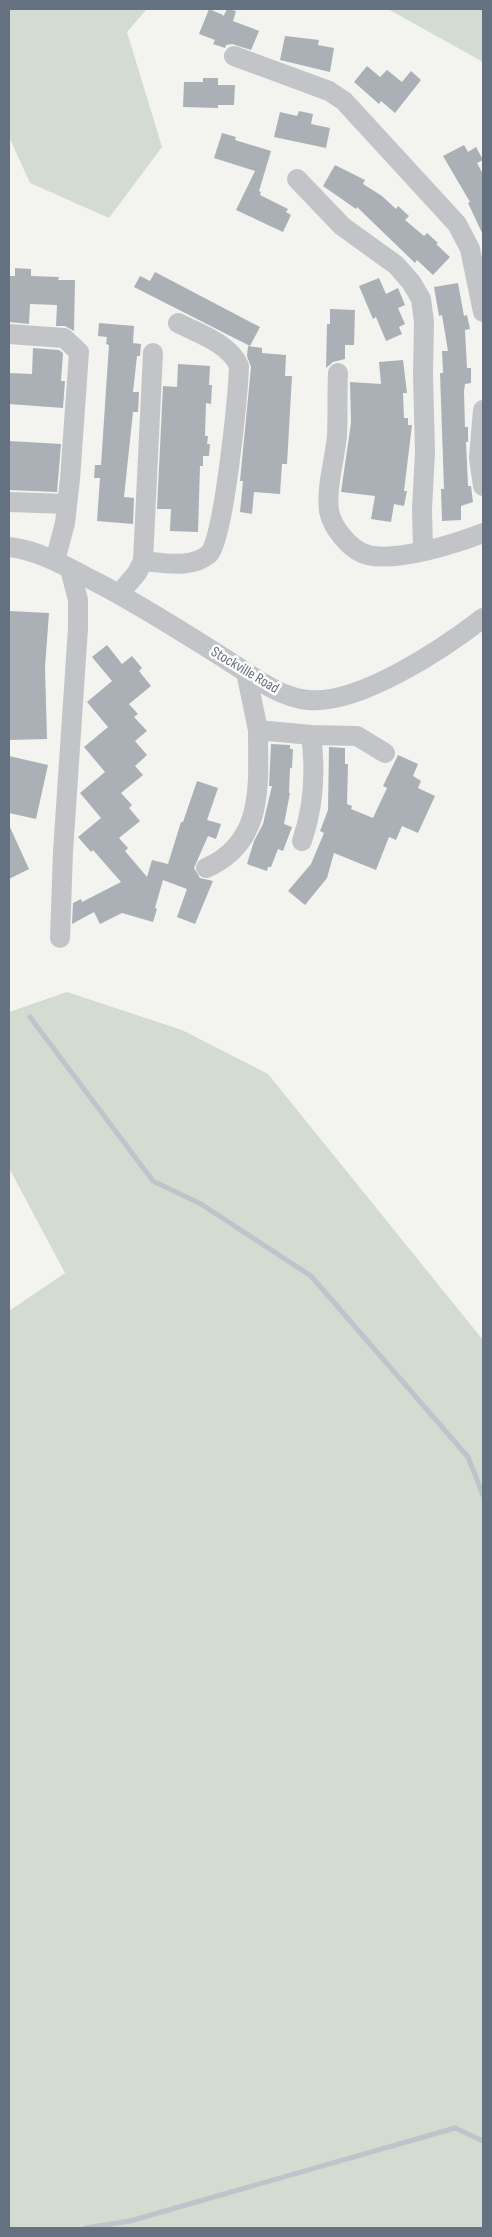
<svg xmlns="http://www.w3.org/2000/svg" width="492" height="2237" font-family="'Sofia Sans Condensed',sans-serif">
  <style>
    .green { fill: #d4dbd1 }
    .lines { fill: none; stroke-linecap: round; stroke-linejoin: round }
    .stream { stroke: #bcc5cb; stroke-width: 5 }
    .building { fill: #aab0b6 }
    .minor { stroke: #c2c4c8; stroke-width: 20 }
    .labels { text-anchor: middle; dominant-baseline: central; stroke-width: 5; stroke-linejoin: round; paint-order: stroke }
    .street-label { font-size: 15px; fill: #647180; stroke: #fff }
  </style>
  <rect width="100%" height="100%" fill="#f3f4f0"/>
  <path class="green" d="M9,9H147L127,32L162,147L109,218L30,183L9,137Z
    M386,9H483V62L388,9Z
    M67,992L182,1030L268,1074L483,1340V2228H9V1311L65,1273L9,1168V1012Z"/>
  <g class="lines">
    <path class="stream" d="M30,1017L153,1181L201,1204L311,1276L468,1457L483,1495
      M86,2228L130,2221L455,2128L483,2141"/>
  </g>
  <path class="building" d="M209,9L223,15V17L227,9L236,11L233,21L259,31L251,50L232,44L226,45L225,48L213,44L215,40L199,34Z
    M285,36L319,40L318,45L334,48L330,72L280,60Z
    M367,66L380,77L387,70L402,82L411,71L421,80L395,113L381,101L379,104L354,82Z
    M203,78H218V85H235L234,105H218V108L183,107L184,82H203Z
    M299,111L313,114L311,124L330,128L326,148L274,137L280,112L297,116Z
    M222,133L236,137L235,140L271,151L259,191L261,192L260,195L288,209L286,212L291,215L283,232L236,210L255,171L214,158Z
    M464,145L468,152L476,147L483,160L477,163L483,174V235L468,203L470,202L443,156Z
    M335,165L365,180L363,184L382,196L396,209L398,206L409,216L405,220L424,236L427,233L438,243L436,244L450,257L433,275L417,260L415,263L357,207L356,209L323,186Z
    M15,268L31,269V276L59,277L58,280H75L74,331L65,326H56L57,305L30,304L29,324L9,322V276H15Z
    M155,272L260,327L250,346L134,287L140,276L150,281Z
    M379,278L386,294L398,288L405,305L398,308L405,324L399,327L402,334L386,341L376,317L373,319L359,286Z
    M458,283L464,316L467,315L470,329L465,330L467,368H471V383L465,384L464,391L465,427H468V442H466L468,486H471L473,502L461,506V520L442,521L441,489H444L440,373H443L442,351H448L442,315L439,316L434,287Z
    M330,309L355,310L354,345H345V359L333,362L326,368L327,324H330Z
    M99,323L134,326L133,343L141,344L140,356H137L133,392H139L138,412H133L124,497L134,498L133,524L97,521L100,478H94L95,465H101L109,345L106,344L107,337L98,336Z
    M248,346L262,348V353L286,355L285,376H292L287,464H282L280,494L254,492L252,514L240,512L243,481H240L251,367L247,356Z
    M33,348L59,350L63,353L61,381H65L63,408L9,404V373L32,374Z
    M403,360L407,393H403L404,418H408V425H412L404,491H407L404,506L394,504L391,522L371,519L375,496L341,492L351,423L350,382L381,384L379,362Z
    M178,364L210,366L209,385H212L211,404L206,403L205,436H208L207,444H210L209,456H203V466H200L198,532L170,531L171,509H157L163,386L177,387Z
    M9,441L61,444L57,492L9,490Z
    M10,611L49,613L45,667L47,739L9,740Z
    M107,645L122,664L132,656L142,668L139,671L151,686L129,704L138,714L134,717L147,731L135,741L147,755L135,766L143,775L121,793L132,805L129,808L140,821L119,838L128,848L125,851L147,877L152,860L168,864L181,822H183L197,781L218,788L207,820L221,824L216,839L208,836L194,868L200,878L213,881L195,924L177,917L187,889L163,880L155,908L157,909L153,922L122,913L100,924L94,912L72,924L73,903L81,899L82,902L121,882L93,850L91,852L78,837L101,818L80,793L105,772L84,747L108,727L87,702L112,681L92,657Z
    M271,744L290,745V749H293L292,768H290L289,793H290L284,824L292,827L283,851L278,849L271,867H268L267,871L247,864L254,841L263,824L272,786H269Z
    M329,747L345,748V764H348L347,804L352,806L351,809L373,818L387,788L383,786L398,755L418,764L413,776L421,781L418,788L435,796L418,833L402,826L396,840L389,837L376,870L334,853L327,878L305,905L288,891L311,864L324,833L320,831L328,810Z
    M9,756L48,765L36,819L9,813Z
    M9,825L29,869L9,879Z"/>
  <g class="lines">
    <path class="minor" d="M234,56L329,91L344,101L457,224L470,249L483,312
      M297,179L342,226L396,265L411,282L421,299L424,322L423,374L425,452L422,509L423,551
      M9,334L64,338L79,352L70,479L65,523L55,561
      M338,373C337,394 338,414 337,435C335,460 326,486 329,511C331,520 335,528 341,535C348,544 356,552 368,555C397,562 455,544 483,533
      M483,410L479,458L483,486
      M9,502L67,504
      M9,547C39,550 69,568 96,582C141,605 184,633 227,660C251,675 278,697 308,700C359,705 443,649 483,618
      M143,561C163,563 192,569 209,554C224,541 238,393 239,366C230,344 198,333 178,323
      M119,594L137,573L143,561L153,353
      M246,672L258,730L311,735L357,736L385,753
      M302,841C314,806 316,772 311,735
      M206,868C265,842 258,785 258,730
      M60,938L63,852L78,628V600L70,569"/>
  </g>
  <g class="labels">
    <g class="street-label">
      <text transform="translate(245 670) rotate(31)">Stockville Road</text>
    </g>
  </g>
  <rect width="492" height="2237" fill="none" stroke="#647180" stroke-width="20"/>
</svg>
